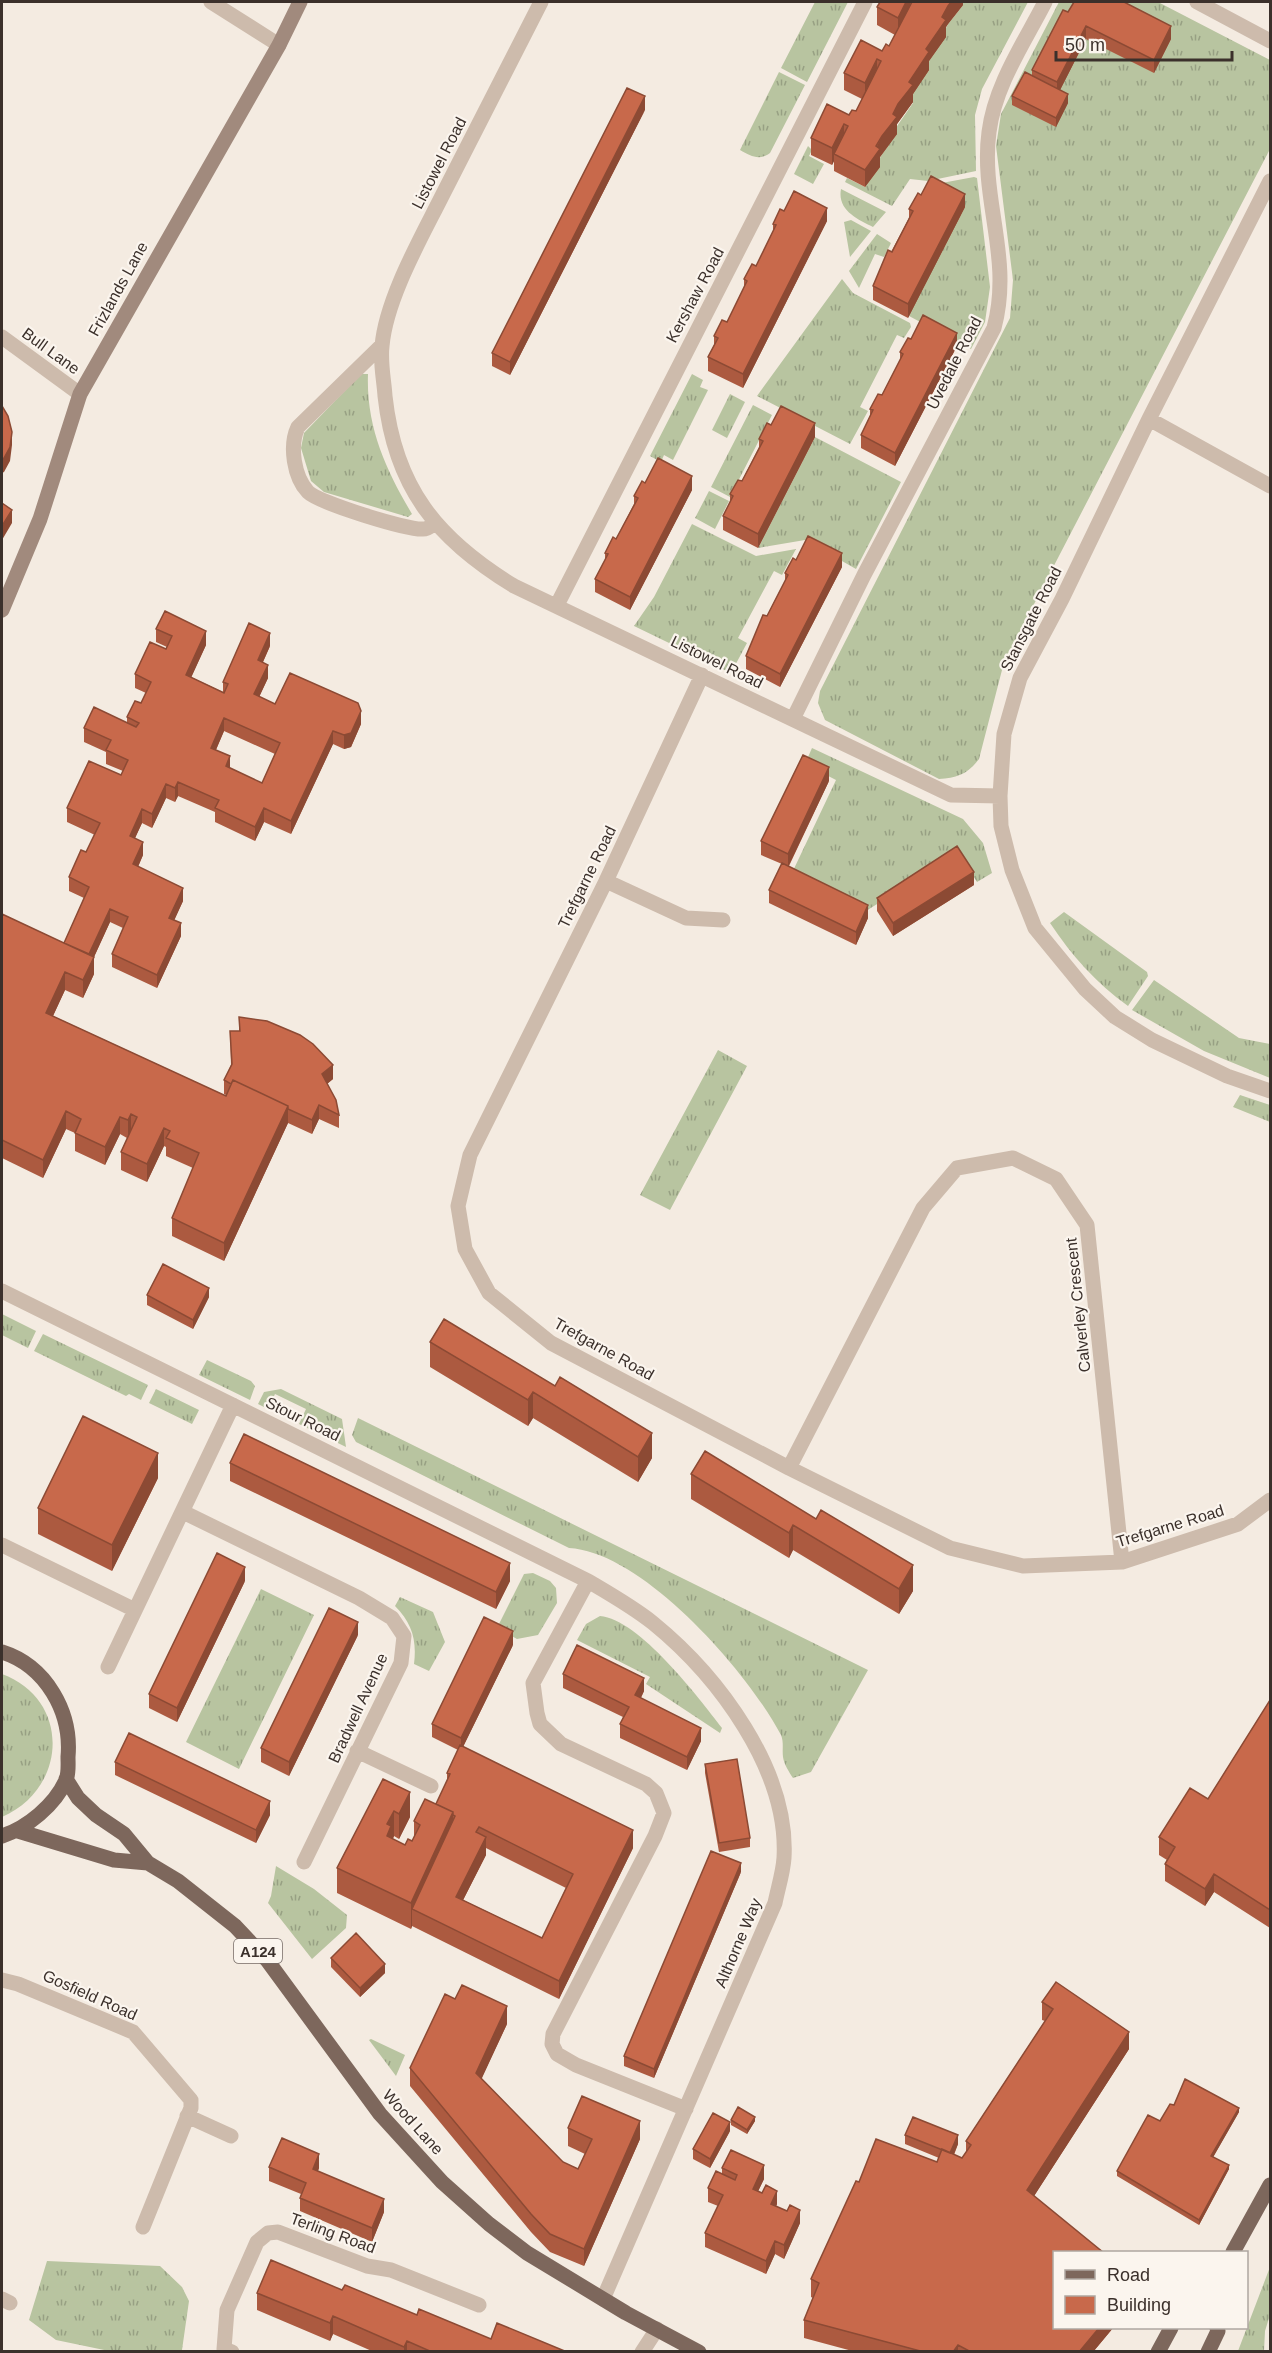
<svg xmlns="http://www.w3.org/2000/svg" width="1272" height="2353" font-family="Arial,sans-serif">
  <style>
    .grass { fill: url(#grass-tufts) }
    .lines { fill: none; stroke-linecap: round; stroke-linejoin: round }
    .street { stroke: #cdbbac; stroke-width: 15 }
    .secondary { stroke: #a18a7d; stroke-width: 15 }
    .primary { stroke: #7d675c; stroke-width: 15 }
    .wall { fill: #ac5a40; fill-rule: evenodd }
    .shaded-wall { fill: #8c4a34 }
    .building { fill: #c8694b; stroke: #8c4a34; stroke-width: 1.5; fill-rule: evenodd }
    .labels { text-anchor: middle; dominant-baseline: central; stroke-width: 4.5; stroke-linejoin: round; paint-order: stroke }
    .shield { fill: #fbf5ee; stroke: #756b66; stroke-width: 1.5 }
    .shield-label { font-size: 15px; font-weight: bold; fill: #3b302b }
    .street-label { font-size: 16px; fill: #3b302b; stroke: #fbf5ee }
  </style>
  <defs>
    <pattern id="grass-tufts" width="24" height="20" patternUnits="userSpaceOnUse" patternTransform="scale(1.5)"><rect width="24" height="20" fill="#b8c4a0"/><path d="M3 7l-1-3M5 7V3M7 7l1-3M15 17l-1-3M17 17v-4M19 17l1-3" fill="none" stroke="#97a083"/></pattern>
  </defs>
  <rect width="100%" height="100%" fill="#f4ebe1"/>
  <path class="grass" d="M815,2H848L807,82L781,68Z
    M959,2H1028L982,89L975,115L976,171L928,181L910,179L892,206L845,182L847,178L865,187L882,154L896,135L893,132L913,103L909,100L948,24L963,5Z
    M1059,2H1158L1270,60V149L1018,635L1002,670L979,759C968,774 957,778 939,779L825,720L818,703L820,691L1010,318L1013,280L996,146L1001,114Z
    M779,72L805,85L770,153C759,161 751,156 740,150Z
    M808,146L812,150L809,156L824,164L813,184L794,174Z
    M974,177L977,178L990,287L985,322L971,349L909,316L931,185Z
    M841,189L886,212L873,227C857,219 837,210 841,189Z
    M851,220L871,231L850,257L844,222Z
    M877,234L891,243L884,257L875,254L859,288L849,271Z
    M842,279L853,293L910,323L911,327L904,338L897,335L860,407L868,411L850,444L757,396Z
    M361,374H368C366,427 386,470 412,514L408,517L324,492L311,481L301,448L304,433Z
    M692,374L703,380L700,387L708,390L673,460L664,455L661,462L650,456Z
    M730,394L745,402L727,438L712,430Z
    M753,405L772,415L730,497L711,487Z
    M815,437L901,482L856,569L805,540L758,548Z
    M709,491L729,501L715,529L695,518Z
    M692,524L756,556L796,549L782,575L774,571L738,638L747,643L731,673L634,626L654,597Z
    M812,748L963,819L983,843L992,873L977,882L958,853L866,911L791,875L836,780L805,764Z
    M1064,912L1147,972L1148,976L1128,1006C1096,983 1072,956 1050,923Z
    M1154,980L1239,1038L1270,1044V1078L1204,1051L1132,1010Z
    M718,1050L747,1066L670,1210L640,1195Z
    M1240,1095L1270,1105V1122L1233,1107Z
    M2,1314L36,1331L28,1348L2,1335Z
    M43,1334L148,1385L141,1400L129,1394L126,1396L34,1351Z
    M207,1360L251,1381L255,1386L250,1400L199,1375Z
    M156,1389L199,1410L192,1424L149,1403Z
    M281,1389L342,1419L346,1447L299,1424L306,1409L275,1394L268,1409L258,1404L264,1392Z
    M358,1418L868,1670L811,1772L793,1778C789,1772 784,1764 783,1757C782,1750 784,1742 781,1735C748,1672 643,1552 569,1548L356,1442L352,1435Z
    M533,1573L550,1581L556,1588L557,1603L538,1635L517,1639L497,1628L524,1574Z
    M261,1589L314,1615L239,1769L186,1742Z
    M400,1597L433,1612L445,1642L429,1671L414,1664C417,1640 412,1623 395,1606Z
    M600,1616C639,1619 699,1698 722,1728L720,1733L646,1684L650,1677L577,1640L586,1624Z
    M2,1674C72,1700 67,1789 2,1817Z
    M276,1866L314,1889L347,1915L346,1928L312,1959L268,1903L271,1896Z
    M371,2039L405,2055L396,2076L369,2040Z
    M47,2261L160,2266L182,2287L189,2301L182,2350L109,2351L56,2340L29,2320Z
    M1270,2267V2315L1265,2331L1264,2351H1238Z"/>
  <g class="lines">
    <path class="street" d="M211,2L279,45
      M541,2C508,66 475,131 442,196C421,238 386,299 382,346C380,363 384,380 385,396C395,488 437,539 514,586L951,795L1000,796
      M1197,2L1270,41
      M1270,181L1149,419L1062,599L1020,678L1004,734L1000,796L1001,826L1012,870L1035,928L1085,989L1115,1017L1152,1040L1227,1076L1270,1091
      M2,337L80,394
      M382,345L298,427C289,446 294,477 308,492C319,503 407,530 423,529C428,529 431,526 435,523
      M1149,419L1270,486
      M557,605L865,2
      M702,675L606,881L470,1155L458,1206L465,1249L489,1293L551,1343L789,1468L950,1548L1023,1566L1122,1562L1238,1524L1270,1500
      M793,719L864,575L994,328C1013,258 980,199 989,132C995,85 1024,43 1045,2
      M606,881L686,918L723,920
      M2,1291L588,1581C610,1594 633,1607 653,1623C718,1676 789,1770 784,1858C783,1873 778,1888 775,1903L603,2299
      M789,1468L923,1208L957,1168L1013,1158L1056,1179L1087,1225L1122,1562
      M183,1512L359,1598L392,1618L404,1636L401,1663L304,1862
      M2,1545L135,1610
      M588,1581L533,1683L537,1713L540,1724L561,1744L646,1784L656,1793L664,1813L655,1836L553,2034L552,2044L557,2054L576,2065L686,2109
      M108,1667L233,1405
      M357,1751L431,1786
      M2,1980L18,1984L133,2032L191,2100V2108L143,2227
      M187,2116L231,2136
      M2,2299L10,2303
      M232,2352L224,2349L227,2310L257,2242L268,2233L278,2232L367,2266L391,2270L479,2305
      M642,2352L657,2329"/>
    <path class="secondary" d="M2,610L40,519L80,394L279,45L300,2"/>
    <path class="primary" d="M2,1652C46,1666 72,1712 68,1757C68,1764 69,1773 66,1780C55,1805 27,1828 2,1836
      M66,1779L78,1798L96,1815L124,1834L148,1863L178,1881L235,1926L267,1960L380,2114L442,2182L489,2224L527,2253L626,2313L699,2352
      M18,1831L114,1860L148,1863
      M1233,2252L1270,2185
      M1158,2352L1171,2328
      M1208,2352L1218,2331L1217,2328"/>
  </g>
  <path class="wall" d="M880,2H963V5L948,24L946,27V37L929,61V70L913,94V102L897,124V134L880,157V167L865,187L834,171V161L832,165L811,155V138L856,111L862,99L844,90V73L889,46L895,35L877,25V7Z
    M1068,12L1171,39L1154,73L1086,39L1060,90L1068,103L1056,127L1012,105V96L1032,76V70Z
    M645,110L510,375L492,366V353Z
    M921,195L965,207L908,318L873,300V286L909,218V209Z
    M784,211L827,221L743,388L708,371V357L714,345V336L727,322L744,288V279L756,266L773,232V224Z
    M911,339L957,346L895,466L861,448V435L870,416V409L882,395L900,360V352Z
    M771,425L815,437L758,548L723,530V516L730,502V494L742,481L759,447V439Z
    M645,483L692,490L630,610L595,592V579L605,560V553L616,539L634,504V496Z
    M796,560L842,567L780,687L746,669V656L785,581V573Z
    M156,629L206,645L191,677L223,692V682L270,646L263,662L268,678L259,697L275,704L361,724L351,747L344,749L333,744L291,834L264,822L255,841L215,822V812L178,796L175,802L166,798L152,828L142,823L135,838L143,855L138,867L183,901L174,920L181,936L157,988L112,967V954L123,928L110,922L94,957V974L83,998L65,990L53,1016L226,1096V1095L224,1094V1080L231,1065L230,1031H239V1017L333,1079L327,1084L339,1115V1128L319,1119L312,1134L288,1123L224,1261L172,1236V1218L193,1168L166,1156V1147L164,1146L147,1182L121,1170V1152L127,1138L120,1134L105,1165L75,1151V1133L66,1129L43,1178L2,1158V914L64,943L84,898L69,891V877L86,852L95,835L67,822V808L121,775L123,771L106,764V752L84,742V728L127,722V717L141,703L146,693L135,688V674L166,649L167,647L156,642ZM224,731L275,754L262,783L230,768L216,750Z
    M829,781L789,866L868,918L856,945L769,903V890L782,864L761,855V841Z
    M974,885L893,936L877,911V898Z
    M147,1295L209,1297L193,1329L147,1305Z
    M444,1319L652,1458L638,1482L533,1418L528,1426L430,1367V1342Z
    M705,1451L913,1591L899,1614L793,1550L789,1558L691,1499V1474Z
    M230,1463L510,1581L496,1609L230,1481Z
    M158,1478L112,1571L38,1534V1508Z
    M245,1581L177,1722L149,1708V1694Z
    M358,1635L289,1776L261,1762V1748Z
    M513,1645L463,1747L633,1848L559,1999L412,1926L411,1929L337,1893V1868L383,1779L410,1817L399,1839L394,1836L393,1839L405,1845L412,1841L414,1837V1821L436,1804L447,1783V1773L458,1750L432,1737V1724ZM486,1848L566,1888L542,1938L463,1900L486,1855Z
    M563,1674L644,1691L641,1698L701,1741L687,1770L620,1738V1724L623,1717L563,1688Z
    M1270,1700V1928L1214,1892L1205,1906L1165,1881V1864L1167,1860L1159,1855V1837L1208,1799Z
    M115,1762L270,1815L256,1843L115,1775Z
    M705,1764L750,1838V1847L719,1852L705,1773Z
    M741,1872L654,2078L624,2066V2056Z
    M331,1958L385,1973L360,1997L331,1967Z
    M1042,2002L1129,2049L1034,2196L1054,2328H1113L1093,2352H856L804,2338V2320L813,2298L811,2297V2279L859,2182L937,2162L939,2158L905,2144V2135L958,2144L954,2155L962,2158L966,2153V2141L1045,2021L1042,2020Z
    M507,2024L481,2079L563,2162L578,2169L585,2154L568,2146V2128L640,2139L584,2266L550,2252L531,2232L410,2086V2068Z
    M1174,2105L1239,2112L1213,2157L1229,2169L1199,2225L1117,2176V2171Z
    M731,2120L755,2121L747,2134L731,2125Z
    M730,2131L710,2168L693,2159V2149Z
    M269,2167L319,2168L318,2171L384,2212L372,2242L300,2211V2198L301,2194L269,2181Z
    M722,2168L764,2179L758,2191L777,2204L776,2206L800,2223L784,2259L775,2254L766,2274L705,2247V2233L718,2206L708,2202V2188L722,2174Z
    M342,2290L491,2339L567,2352H374L333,2334L330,2341L257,2310V2293Z"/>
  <path class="shaded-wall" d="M906,2H910V12L898,36V18Z
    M951,2H963V5L948,24L946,27V37L929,61V70L913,94V102L897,124V134L880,157V167L865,187V170L948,6Z
    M1086,26V39L1057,96V82Z
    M1171,26V39L1154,73V60Z
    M877,59V77L865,101V83Z
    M1068,94V103L1056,127V118Z
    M645,96V110L510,375V362Z
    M844,124V142L834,154V161L832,165V148Z
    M965,194V207L908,318V304Z
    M827,208V221L743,388V374Z
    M957,333V346L895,466V453Z
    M815,423V437L758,548V534Z
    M12,432V445L10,461L4,472L2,473V460Z
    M692,476V490L630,610V597Z
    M12,510V523L2,540V526Z
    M842,553V567L780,687V674Z
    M206,631V645L186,689V675Z
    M270,633V646L258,673V660Z
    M268,665V678L254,708V694Z
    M361,711V724L351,747L344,749V735Z
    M224,718V731L211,761V748Z
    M333,731V744L291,834V821Z
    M230,756V770L226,766Z
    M829,767V781L788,867V854Z
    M178,782V796L175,802V788Z
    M166,784V798L152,828V814Z
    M264,808V822L255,841V827Z
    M142,809V823L130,849V836Z
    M143,842V855L133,878V864Z
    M974,872V885L893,936V923Z
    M183,888V901L169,932V918Z
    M868,905V918L856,945V932Z
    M110,909V922L94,957V974L83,998V980L87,958Z
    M181,923V936L157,988V975Z
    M65,972V990L46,1031V1013Z
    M333,1065V1079L322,1088V1074Z
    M319,1105V1119L312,1134V1120Z
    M288,1106V1123L224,1261V1243Z
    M66,1111V1129L43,1178V1160Z
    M131,1114V1131L128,1138V1120Z
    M120,1117V1134L105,1165V1147Z
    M164,1128V1146L147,1182V1164Z
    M209,1288V1297L193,1329V1320Z
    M533,1392V1418L528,1426V1400Z
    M652,1433V1458L638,1482V1457Z
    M158,1453V1478L112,1571V1545Z
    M793,1525V1550L789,1558V1533Z
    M510,1563V1581L496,1609V1592Z
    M913,1565V1591L899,1614V1589Z
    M245,1567V1581L177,1722V1708Z
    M358,1622V1635L289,1776V1762Z
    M513,1631V1645L461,1751V1738Z
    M644,1678V1691L635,1709V1695Z
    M701,1728V1741L687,1770V1757Z
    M410,1792V1817L399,1839V1814Z
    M270,1801V1815L256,1843V1830Z
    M394,1811V1836L391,1842L387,1861V1824Z
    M453,1812V1837L412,1909V1926L411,1929V1903Z
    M633,1830V1848L559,1999V1981Z
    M486,1837V1855L456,1914V1897Z
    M741,1863V1872L654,2078V2069Z
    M1214,1874V1892L1205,1906V1889Z
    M385,1964V1973L360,1997V1988Z
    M507,2006V2024L476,2091V2073Z
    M1129,2032V2049L1027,2207V2190Z
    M1239,2108V2112L1211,2161V2156Z
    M755,2117V2121L747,2134V2130Z
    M640,2121V2139L584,2266V2249Z
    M730,2122V2131L710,2168V2159Z
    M958,2135V2144L950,2163V2154Z
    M319,2154V2168L313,2182V2169Z
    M764,2165V2179L753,2202V2189Z
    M1229,2165V2169L1199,2225V2220Z
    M777,2191V2204L771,2218V2204Z
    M384,2199V2212L372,2242V2228Z
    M800,2210V2223L784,2259V2245Z
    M775,2241V2254L766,2274V2261Z
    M333,2316V2334L330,2341V2323Z
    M1099,2328H1113L1093,2352H1079Z
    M407,2341V2352H404V2347Z
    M958,2345V2352H953Z"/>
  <path class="building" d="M880,2H906L898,18L877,7Z
    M912,2H951L948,6L942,17L946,20L926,49L929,52L909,82L913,85L898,104L893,114L897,117L882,136L876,146L880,149L865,170L834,154L848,126L844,124L832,148L811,138L827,104L849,115L852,110L856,111L881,61L877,59L865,83L844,73L861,40L882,51L886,44L889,46Z
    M1074,2H1124L1171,26L1154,60L1086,26L1057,82L1032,70L1063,10L1068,12Z
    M1025,72L1068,94L1056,118L1012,96Z
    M627,88L645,96L510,362L492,353Z
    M931,176L965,194L908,304L873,286L888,250L892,252L913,211L909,209L918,193L921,195Z
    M794,191L827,208L743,374L708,357L718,338L714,336L722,320L727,322L747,281L744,279L752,264L756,266L776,225L773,224L780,209L784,211Z
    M923,315L957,333L895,453L861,435L873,410L870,409L878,394L882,395L903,354L900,352L908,338L911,339Z
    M2,406L8,416L12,432L10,447L4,458L2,460Z
    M781,406L815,423L758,534L723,516L733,496L730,494L738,480L742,481L763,441L759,439L767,423L771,425Z
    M658,458L692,476L630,597L595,579L608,554L605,553L613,537L616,539L638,498L634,496L642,481L645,483Z
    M2,503L12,510L2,526Z
    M808,536L842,553L780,674L746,656L763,615L767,616L788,575L785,573L793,558L796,560Z
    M165,611L206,631L186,675L224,693L228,684L223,682L249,623L270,633L258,660L268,665L254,694L275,704L290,673L358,703L361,711L351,733L344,735L333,731L291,821L264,808L255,827L215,808L219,800L178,782L175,788L166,784L152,814L142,809L130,836L143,842L133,864L183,888L169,918L181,923L157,975L112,954L128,917L110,909L89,954L64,943L89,887L69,877L81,850L86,852L100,823L67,808L89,761L121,775L128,760L106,750L111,740L84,728L94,707L136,727L139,723L127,717L135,701L141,703L151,682L135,674L150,642L166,649L172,636L156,629ZM224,718L280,743L262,783L226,766L230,756L211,748Z
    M803,755L829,767L788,854L761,841Z
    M957,846L974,872L893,923L877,898Z
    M782,863L868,905L856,932L769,890Z
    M2,914L94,957L83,980L65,972L46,1013L226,1096L233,1080L288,1106L224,1243L172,1218L199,1153L166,1138L170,1131L164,1128L147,1164L121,1152L137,1117L131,1114L128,1120L120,1117L105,1147L75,1133L81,1119L66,1111L43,1160L2,1140Z
    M239,1017L267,1021L300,1035L313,1044L333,1065L322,1074L336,1100L339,1115L319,1105L312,1120L288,1109V1106L233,1080L231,1084L224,1080L232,1064L230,1031H240Z
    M163,1264L209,1288L193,1320L147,1295Z
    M444,1319L555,1386L560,1377L652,1433L638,1457L533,1392L528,1400L430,1342Z
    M83,1416L158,1453L112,1545L38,1508Z
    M244,1434L510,1563L496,1592L230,1463Z
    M705,1451L816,1519L821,1510L913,1565L899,1589L793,1525L789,1533L691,1474Z
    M217,1553L245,1567L177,1708L149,1694Z
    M329,1608L358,1622L289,1762L261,1748Z
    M484,1617L513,1631L461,1738L432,1724Z
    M577,1645L644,1678L635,1695L701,1728L687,1757L620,1724L629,1707L563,1674Z
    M1270,1700V1910L1214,1874L1205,1889L1165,1864L1175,1847L1159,1837L1190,1788L1208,1799Z
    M129,1733L270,1801L256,1830L115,1762Z
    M460,1745L633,1830L559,1981L412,1909L455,1816L453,1815V1812L436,1804L450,1774L447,1773ZM479,1827L573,1874L542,1938L456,1897L486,1837L476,1832Z
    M737,1759L750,1838L719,1843L705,1764Z
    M383,1779L410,1792L399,1814L394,1811L387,1824L391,1826L387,1836L405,1845L408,1839L412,1841L420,1825L414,1821L425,1799L453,1812L411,1903L337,1868Z
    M711,1851L741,1863L654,2069L624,2056Z
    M356,1933L385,1964L360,1988L331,1958Z
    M1056,1982L1129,2032L1027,2190L1104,2253H1054V2328H1099L1079,2352H971L958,2345L953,2352H924L804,2320L819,2283L811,2279L856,2181L859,2182L876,2139L937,2162L942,2149L962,2158L971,2145L966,2141L1053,2009L1042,2002Z
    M462,1985L507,2006L476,2073L563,2162L578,2169L592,2139L568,2128L582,2096L640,2121L584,2249L550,2234L531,2214L410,2068L445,1994L455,1999Z
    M1185,2079L1239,2108L1211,2156L1229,2165L1199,2220L1117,2171L1148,2115L1160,2121L1170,2104L1174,2105Z
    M738,2107L755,2117L747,2130L731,2120Z
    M713,2113L730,2122L710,2159L693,2149Z
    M913,2117L958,2135L950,2153L905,2135Z
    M282,2138L319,2154L313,2169L384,2199L372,2228L300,2198L306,2183L269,2167Z
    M731,2150L764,2165L753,2189L762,2193L766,2185L777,2191L771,2204L787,2211L790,2205L800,2210L784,2245L775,2241L766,2261L705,2233L723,2195L708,2188L716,2171L735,2180L737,2175L722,2168Z
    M271,2260L342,2290L345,2285L417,2315L419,2309L491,2339L497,2323L567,2352H432L407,2341L404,2347L333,2316L330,2323L257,2293Z"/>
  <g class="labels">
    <rect class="shield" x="234" y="1939" width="48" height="24" rx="4.5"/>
    <g class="shield-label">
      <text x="258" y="1951">A124</text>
    </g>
    <g class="street-label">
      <text transform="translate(439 163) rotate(-63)">Listowel Road</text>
      <text transform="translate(118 289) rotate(-61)">Frizlands Lane</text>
      <text transform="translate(695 295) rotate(-62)">Kershaw Road</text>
      <text transform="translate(51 351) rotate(36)">Bull Lane</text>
      <text transform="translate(954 363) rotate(-63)">Uvedale Road</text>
      <text transform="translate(1031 619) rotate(-63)">Stansgate Road</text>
      <text transform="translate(717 662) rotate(26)">Listowel Road</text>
      <text transform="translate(587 877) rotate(-64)">Trefgarne Road</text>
      <text transform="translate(1078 1305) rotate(-96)">Calverley Crescent</text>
      <text transform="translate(604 1349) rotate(29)">Trefgarne Road</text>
      <text transform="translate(303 1419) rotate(26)">Stour Road</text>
      <text transform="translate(1170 1526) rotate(-17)">Trefgarne Road</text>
      <text transform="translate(358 1708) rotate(-65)">Bradwell Avenue</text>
      <text transform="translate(738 1943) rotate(-67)">Althorne Way</text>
      <text transform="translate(90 1995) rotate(24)">Gosfield Road</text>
      <text transform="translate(413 2122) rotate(48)">Wood Lane</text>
      <text transform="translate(333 2233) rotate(20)">Terling Road</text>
    </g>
  </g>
  <rect width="1272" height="2353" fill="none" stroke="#3b302b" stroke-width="6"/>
  <rect x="1053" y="2251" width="195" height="78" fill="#fbf5ee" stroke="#aea6a0" stroke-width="1.5"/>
  <rect x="1065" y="2270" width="30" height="9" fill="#7d675c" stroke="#aea6a0" stroke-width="1.5"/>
  <text x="1107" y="2281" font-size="18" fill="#3b302b">Road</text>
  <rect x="1065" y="2296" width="30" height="18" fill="#c8694b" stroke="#aea6a0" stroke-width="1.5"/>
  <text x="1107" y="2311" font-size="18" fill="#3b302b">Building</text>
  <path d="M1056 51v9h176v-9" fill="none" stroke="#3b302b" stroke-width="3"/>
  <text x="1065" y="51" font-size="18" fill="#3b302b" stroke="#fbf5ee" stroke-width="4.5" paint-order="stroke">50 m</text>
</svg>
